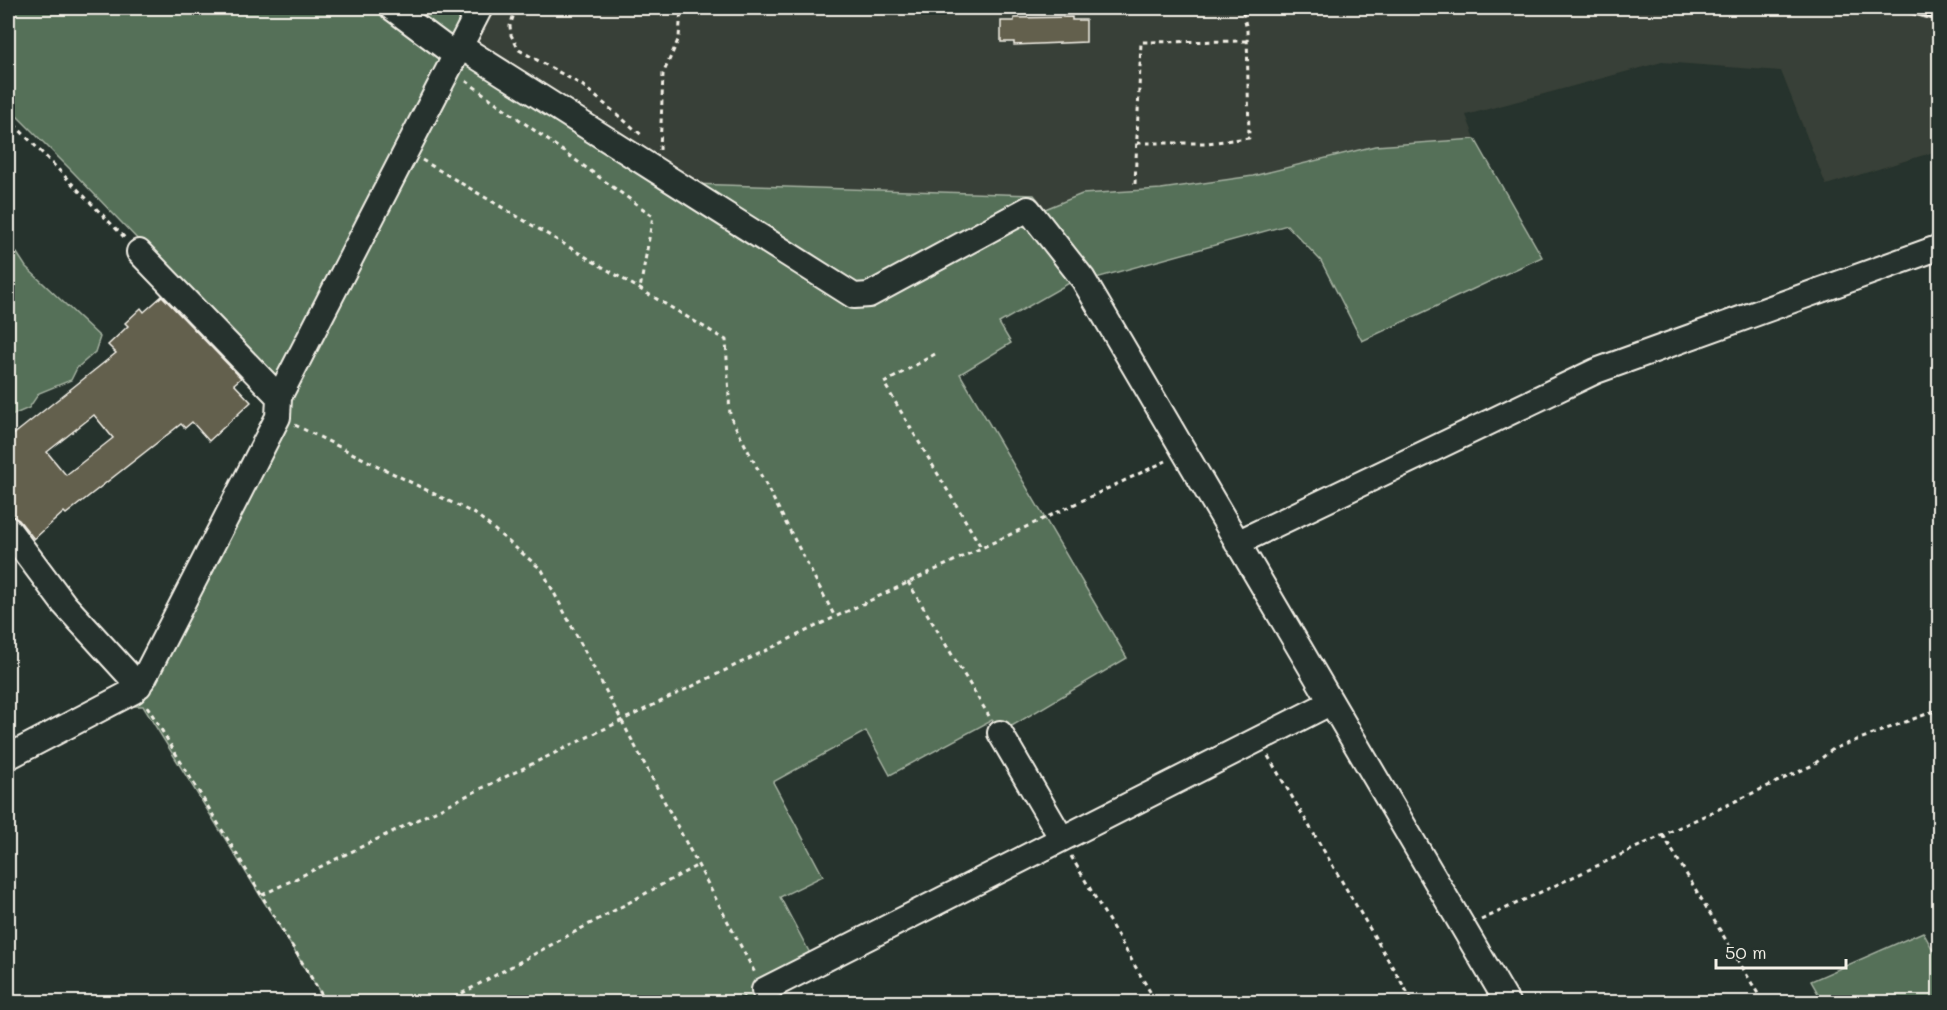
<svg xmlns="http://www.w3.org/2000/svg" width="1947" height="1010" font-family="Mali,sans-serif">
  <style>
    .built { fill: #394037 }
    .green { fill: #547058; stroke: #a4b0a0; stroke-width: 1.5 }
    .building { fill: #64604e; stroke: #f4f1e8; stroke-width: 1.5; fill-rule: evenodd }
    .lines { fill: none; stroke-linecap: round; stroke-linejoin: round }
    .minor-casing { stroke: #f4f1e8; stroke-width: 28 }
    .path { stroke: #f4f1e8; stroke-width: 3; stroke-dasharray: 4.5 4.5; stroke-linecap: butt }
    .minor { stroke: #26332d; stroke-width: 24 }
    .rail { stroke: #f4f1e8; stroke-width: 4.5 }
  </style>
  <rect width="100%" height="100%" fill="#26332d"/>
  <filter id="ink" filterUnits="userSpaceOnUse"><feTurbulence type="fractalNoise" baseFrequency=".0167" numOctaves="2"/><feDisplacementMap in="SourceGraphic" scale="12" xChannelSelector="R" yChannelSelector="G"/><feConvolveMatrix kernelMatrix="1 2 1 2 8 2 1 2 1" color-interpolation-filters="sRGB"/></filter>
  <g filter="url(#ink)">
    <path class="built" d="M485,8H1939V157L1937,151L1826,185L1781,71L1662,62L1466,115L1475,139L1375,146L1253,176L1161,189L1082,194L1045,209L1034,195L691,184L488,58L471,35Z"/>
    <path class="green" d="M8,8H472L455,41L691,184L1034,195L1045,209L1082,194L1161,189L1253,176L1375,146L1475,139L1542,257L1362,341L1321,261L1287,225L1089,280L1085,274L999,323L1011,343L960,374L1127,658L1000,733L992,720L890,775L866,731L773,782L823,876L780,897L813,959L762,986L770,1002H326L143,706H130L288,396L73,172L8,107Z
      M8,248L17,253L26,267L100,337L95,352L77,368L71,380L39,393L29,408L8,417Z
      M1923,932L1939,961V1002H1823L1811,981Z"/>
    <path class="building" d="M1072,17V20H1086V42L1014,45V42H1001V21H1014V18Z
      M162,296L241,378L234,384L251,402L209,441L192,422L185,428L181,424L66,514L64,512L34,539L19,520L8,513V439L116,353L108,345L128,326L125,323L141,308L144,312ZM94,415L113,438L66,475L47,452Z"/>
    <g class="lines">
      <g class="minor-casing">
        <path id="minor" d="M392,8L455,55
          M460,46L854,296L869,295L1028,209L1083,279L1507,1002
          M139,252L279,397
          M8,529L64,604L139,686
          M1237,543L1596,371L1940,247
          M1000,733L1062,839
          M8,757L134,691L144,678L278,417L279,397L480,8
          M764,990L1330,703"/>
      </g>
      <path class="path" d="M516,8L510,26L511,35L519,50L582,85L644,137
        M728,9L738,8
        M466,81L653,216L640,289
        M8,118L125,238
        M1137,143H1207L1249,138L1247,30L1242,8
        M660,150L663,74L679,38L681,8
        M422,160L726,340L730,416L835,617
        M1135,184L1141,42L1247,41
        M935,354L884,383L981,547
        M295,425L477,515L542,570L755,973
        M908,582L989,716
        M147,706L326,1002
        M1268,756L1413,1002
        M1663,835L1763,1002
        M1071,856L1156,1002
        M262,895L835,617L1166,461
        M1481,920L1813,765L1833,749L1940,709
        M446,1002L698,865
        M732,1002L745,997"/>
      <use href="#minor" class="minor"/>
      <path class="rail" d="M1894,8L1940,20
        M1934,8L1940,9"/>
    </g>
  </g>
  <rect width="1947" height="1010" fill="none" stroke="#26332d" stroke-width="30"/>
  <rect x="15" y="15" width="1917" height="980" fill="none" stroke="#f4f1e8" stroke-width="2" filter="url(#ink)"/>
  <path d="M1716 959v9h130v-9" fill="none" stroke="#f4f1e8" stroke-width="3"/>
  <text x="1725" y="959" font-size="18" fill="#f4f1e8" stroke="#26332d" stroke-width="4.5" paint-order="stroke">50 m</text>
</svg>
